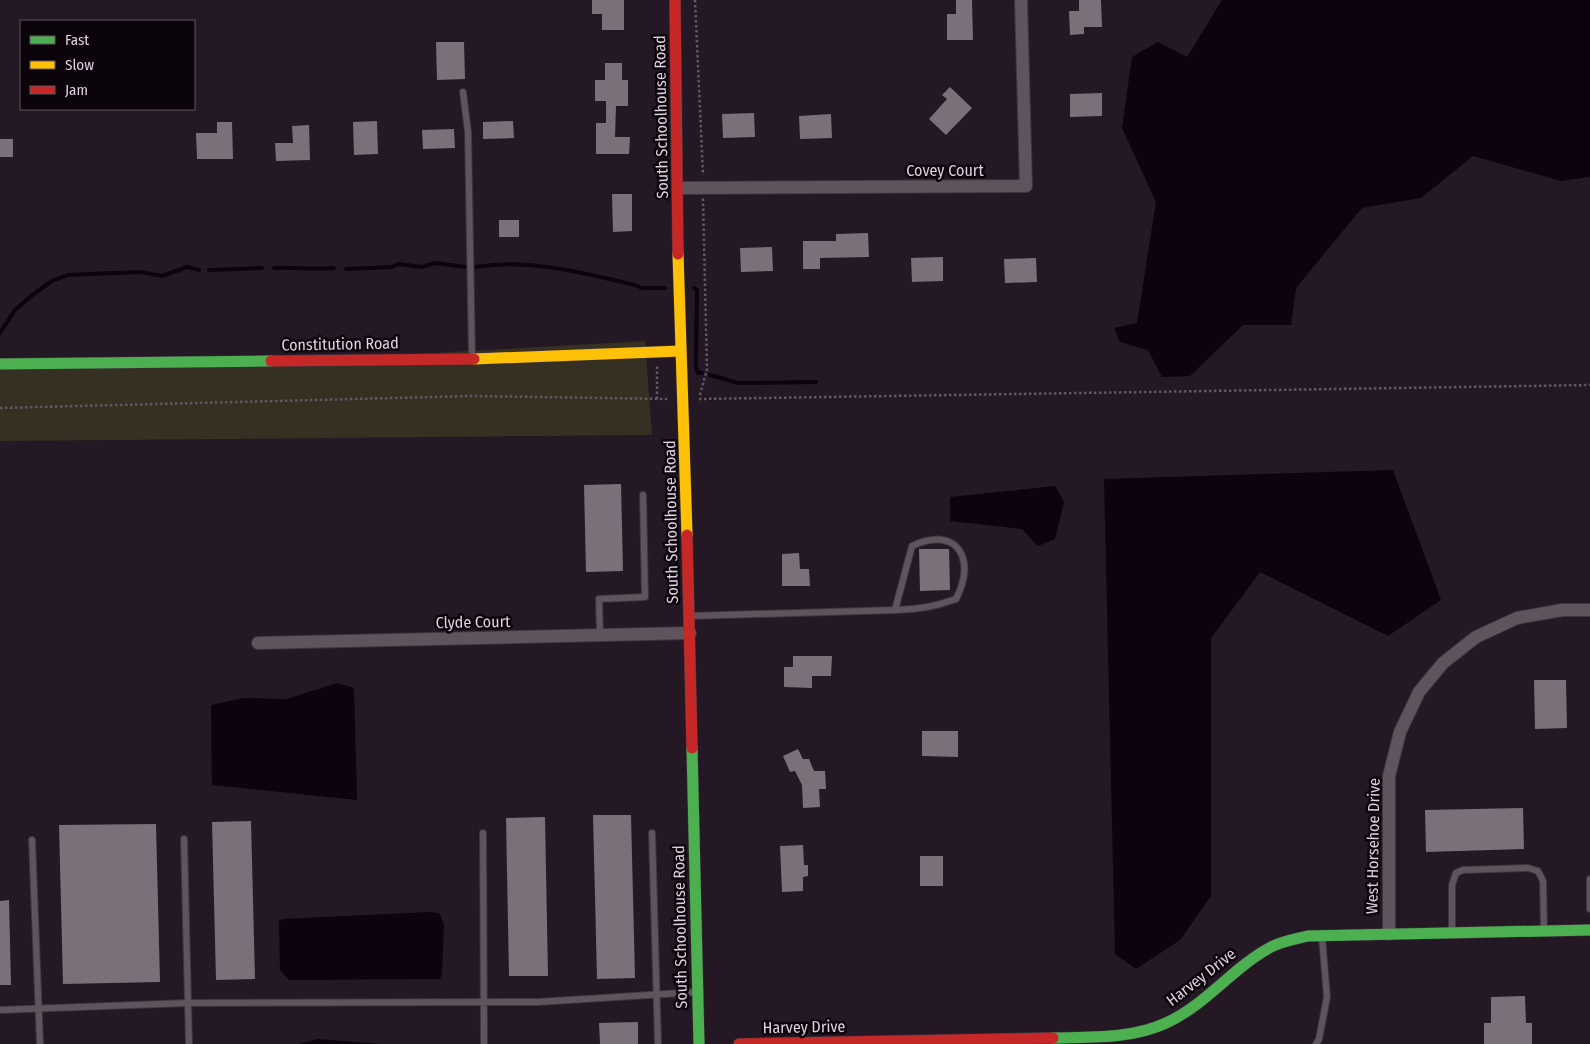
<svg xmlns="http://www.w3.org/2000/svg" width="1590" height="1044" font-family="'Fira Sans Condensed',sans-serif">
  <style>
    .green { fill: #353021 }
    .water { fill: #0d020f }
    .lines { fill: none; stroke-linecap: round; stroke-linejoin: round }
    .stream { stroke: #0d020f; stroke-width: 4 }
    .building { fill: #7a707a }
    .lane-casing { stroke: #3e353e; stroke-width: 8 }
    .street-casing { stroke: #3e353e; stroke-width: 14 }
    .fast-casing { stroke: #3e353e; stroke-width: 12 }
    .slow-casing { stroke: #3e353e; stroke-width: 12 }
    .jam-casing { stroke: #3e353e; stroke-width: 12 }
    .path { stroke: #615962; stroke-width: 2.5; stroke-dasharray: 2.5 2.5; stroke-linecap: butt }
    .lane { stroke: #5d545d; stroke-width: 6 }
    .street { stroke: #5d545d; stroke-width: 12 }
    .fast { stroke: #4caf50; stroke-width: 11 }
    .slow { stroke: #ffc107; stroke-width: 11 }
    .jam { stroke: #c62828; stroke-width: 11 }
    .labels { text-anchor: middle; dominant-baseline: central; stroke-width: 5; stroke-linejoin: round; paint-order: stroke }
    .street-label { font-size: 16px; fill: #dfd1e0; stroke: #0b040b }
  </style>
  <rect width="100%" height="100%" fill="#231823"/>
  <path class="green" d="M645,341L652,435L0,441V359L398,355Z"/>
  <path class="water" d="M1222,0H1590V177L1561,181L1473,156L1421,198L1362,208L1296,288L1291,325H1243L1190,376L1162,377L1148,350L1120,342L1114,328L1137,323L1156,202L1122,128L1132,57L1158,42L1187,57Z
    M1393,470L1441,600L1388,636L1260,572L1211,638V896L1180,940L1136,969L1115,954L1104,479Z
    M1055,486L1064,502L1055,539L1038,546L1022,529L950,521V497Z
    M337,683L354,688L357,800L212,785L211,705L244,698L287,699Z
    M429,912L439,913L444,924L442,974L440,979L289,980L280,970L279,926V921L283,919Z
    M317,1039L381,1044H300Z"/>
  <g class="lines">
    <path class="stream" d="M476,267C530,258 583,273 635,285L642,288H665
      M274,268C295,267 314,270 334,268
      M346,269L392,267L399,264L422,267L435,263L466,267
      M209,270L262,268
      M694,288L697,290L696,367L698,373H702
      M0,333L15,310L35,293L52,281L68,275L140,272L162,276L187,267L199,270
      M710,375L738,383L816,382"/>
  </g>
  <path class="building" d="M592,0H624V30H602V14H592Z
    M956,0H972L973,40H947V14H956Z
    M1079,0H1101L1102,27H1084V34L1070,35L1069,11H1079Z
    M436,42H464L465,79L437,80Z
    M605,63H622V80H628V106H616L615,137H630L629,154H596V123H606V101H595V80H605Z
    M950,87L972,108L946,135L929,119L947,99L942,95Z
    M1102,93V116L1070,117V94Z
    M754,113L755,137L723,138L722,114Z
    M831,114L832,138L800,139L799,116Z
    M377,121L378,154L354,155L353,122Z
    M513,121L514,138L483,139V122Z
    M217,122H232L233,159H197L196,133H217Z
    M309,125L310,160L276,161L275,143H293L292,126Z
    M454,129L455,148L423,149L422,130Z
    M0,139H13V157H0Z
    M612,194H632V231L613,232Z
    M499,220H519V237H499Z
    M868,233L869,257L820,258V269H803V241H836V234Z
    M772,247L773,271L741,272L740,248Z
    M943,257V281L912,282L911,258Z
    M1036,258L1037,282L1005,283L1004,259Z
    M621,484L623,571L586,572L584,485Z
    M919,549H949L950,590L920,591Z
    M799,553L800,569H809L810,586H782V554Z
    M793,656H832L831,676H812V688L784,687V667H793Z
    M1534,680H1566L1567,728L1535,729Z
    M922,731H958V757L922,756Z
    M798,749L803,759H809L814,771H825L826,789H819L820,807L803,808L802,785L795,771L790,772L783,756Z
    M1523,808L1524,849L1426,852L1425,810Z
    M593,815H631L635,978L597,979Z
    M545,817L548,976H509L506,818Z
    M251,821L255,979L216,980L212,822Z
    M156,824L160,982L63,984L59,825Z
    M803,845L804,865H808V876L803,877V891L782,892L780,846Z
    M920,856H943V886H920Z
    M9,900L11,985H0V901Z
    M1525,996L1526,1023H1532V1044H1484V1023H1491V997Z
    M638,1022V1044H600L599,1023Z"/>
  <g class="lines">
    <g class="lane-casing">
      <path id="lane" d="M463,92L468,132L472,358
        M690,616L895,610C916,610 937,606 956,599C977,559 957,525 912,546L895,610
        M600,635L599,599L645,597L643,495
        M483,833L484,1044
        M652,833L658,1044
        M184,839L189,1044
        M32,840L40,1044
        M1590,879V909
        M1452,931V885L1456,873L1463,870L1528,868L1538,871L1543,881L1544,930
        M0,1010L187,1003L538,1002L697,992
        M1316,1044L1319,1039L1327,997L1322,937"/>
    </g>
    <g class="street-casing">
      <path id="street" d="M679,188L1026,186L1021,0
        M258,643L690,633
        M1389,934V776L1400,732L1419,692L1443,663L1476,637L1517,618L1562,610H1590"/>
    </g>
    <g class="fast-casing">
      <path id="fast" d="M0,364L271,361
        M692,748L699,1044
        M1053,1038C1090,1037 1132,1039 1166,1023C1206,1005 1233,967 1271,947C1283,941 1296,939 1308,936L1590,930"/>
    </g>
    <g class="slow-casing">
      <path id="slow" d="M678,254L687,535
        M474,359L681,351"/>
    </g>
    <g class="jam-casing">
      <path id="jam" d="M675,0L678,254
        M271,361L474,359
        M687,535L692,748
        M739,1044L1053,1038"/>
    </g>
    <path class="path" d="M695,0L703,175
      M700,395L707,369L703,198
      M657,399V366
      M699,399L1590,385
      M0,408L472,396L668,399"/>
    <use href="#lane" class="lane"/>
    <use href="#street" class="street"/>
    <use href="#fast" class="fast"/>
    <use href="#slow" class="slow"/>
    <use href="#jam" class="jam"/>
  </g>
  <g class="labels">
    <g class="street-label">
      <text transform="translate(661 117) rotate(-91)">South Schoolhouse Road</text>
      <text x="945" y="170">Covey Court</text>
      <text transform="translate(340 344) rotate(-1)">Constitution Road</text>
      <text transform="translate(671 522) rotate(-91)">South Schoolhouse Road</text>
      <text transform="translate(473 622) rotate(-1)">Clyde Court</text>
      <text transform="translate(1373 846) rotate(-89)">West Horsehoe Drive</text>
      <text transform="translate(680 927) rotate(-91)">South Schoolhouse Road</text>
      <text transform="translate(1201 977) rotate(-38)">Harvey Drive</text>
      <text transform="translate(804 1027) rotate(-1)">Harvey Drive</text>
    </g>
  </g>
  <rect x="20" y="20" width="175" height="90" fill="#0b040b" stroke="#605660"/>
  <rect x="30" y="36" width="25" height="8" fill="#4caf50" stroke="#605660"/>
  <text x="65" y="45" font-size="15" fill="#dfd1e0">Fast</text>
  <rect x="30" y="61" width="25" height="8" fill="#ffc107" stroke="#605660"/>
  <text x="65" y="70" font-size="15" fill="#dfd1e0">Slow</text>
  <rect x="30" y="86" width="25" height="8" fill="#c62828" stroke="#605660"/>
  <text x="65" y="95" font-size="15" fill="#dfd1e0">Jam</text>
</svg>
